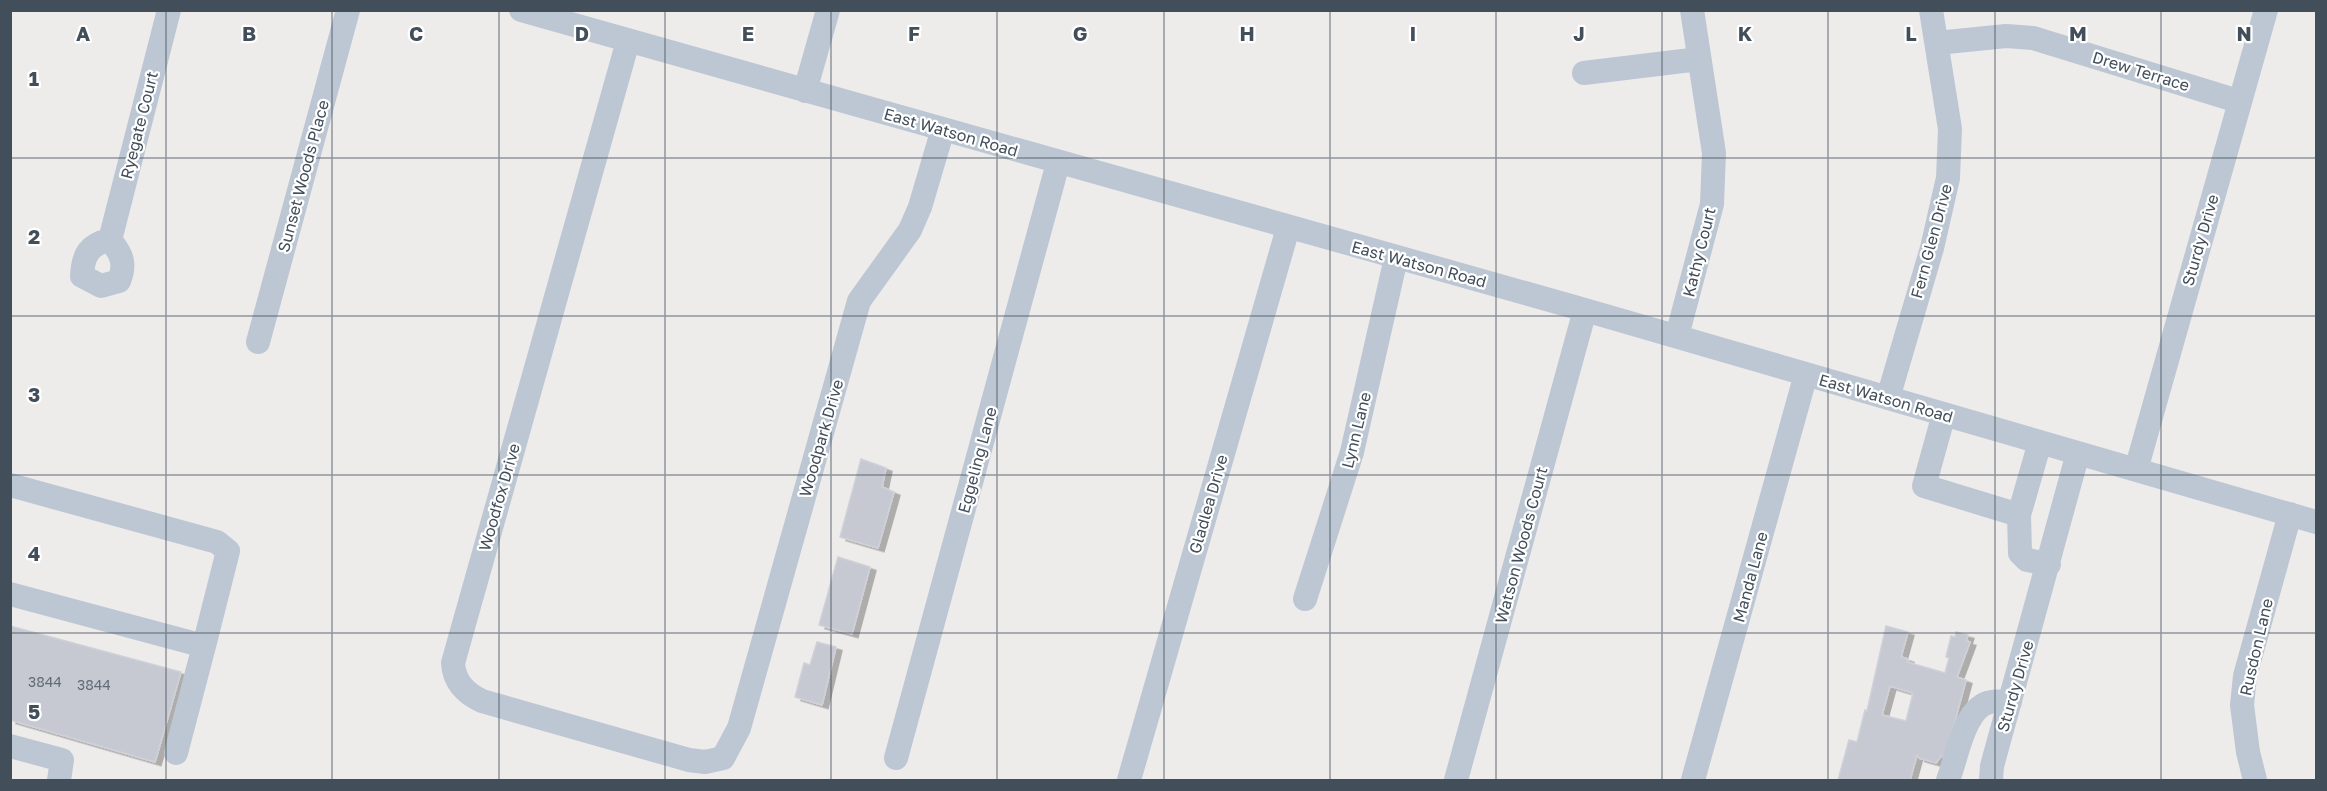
<svg xmlns="http://www.w3.org/2000/svg" width="2327" height="791" font-family="'Golos Text',sans-serif">
  <style>
    .building { fill: #c6c9d2; stroke: #ced1d8; stroke-width: 1.5; fill-rule: evenodd; filter: url(#shadow) }
    .lines { fill: none; stroke-linecap: round; stroke-linejoin: round }
    .minor { stroke: #bcc7d3; stroke-width: 24 }
    .grid { fill: none; stroke: #424e5a; stroke-width: 1.5; stroke-opacity: 0.55 }
    .labels { text-anchor: middle; dominant-baseline: central; stroke-width: 4.5; stroke-linejoin: round; paint-order: stroke }
    .number-label { font-size: 14px; fill: #636d78 }
    .street-label { font-size: 16px; fill: #424e5a; stroke: #fff }
    .grid-label { font-size: 20px; text-anchor: middle; font-weight: bold; fill: #424e5a; stroke: #fff; stroke-width: 4.5; stroke-linejoin: round; paint-order: stroke }
  </style>
  <defs>
    <filter id="shadow"><feDropShadow dx="6" dy="3.5" stdDeviation="0" flood-color="#0004"/></filter>
  </defs>
  <rect width="100%" height="100%" fill="#eeebeb"/>
  <path class="building" d="M861,459L886,468L882,487L894,492L878,548L840,537Z
    M838,557L870,567L852,634L819,625Z
    M10,626L181,672L155,762L10,720Z
    M1886,626L1908,632L1901,657L1908,659L1907,662L1945,673L1949,658L1946,657L1951,636L1955,637L1956,632L1968,635L1966,641L1970,642L1957,677L1966,680L1949,743V758L1941,756L1936,763L1919,758L1917,755L1910,780H1838L1849,740L1857,742L1865,710L1867,711ZM1890,686L1913,693L1906,721L1882,715Z
    M817,642L836,647L822,705L795,697L804,663L810,665Z"/>
  <g class="lines">
    <path class="minor" d="M521,10L1585,310L2316,522
      M628,41L453,663C454,682 466,694 482,701L689,760L705,762L723,758L739,728L859,301L910,230L920,207L943,129
      M1937,43L2006,36L2033,38L2238,101
      M1584,73L1699,59
      M805,91L828,10
      M110,240L169,10
      M110,240C122,254 126,264 119,281L101,286L82,276C83,255 89,244 110,240Z
      M1677,336L1712,204L1714,153L1692,10
      M258,342L348,10
      M1888,398L1932,248L1948,178L1950,129L1931,10
      M1944,414L1924,486L2019,515L2040,442
      M2136,470L2266,10
      M10,485L217,542L228,551L204,646L10,594
      M2019,515L2020,553L2027,560L2049,564
      M1305,599L1352,452L1396,258
      M10,746L62,760L59,780
      M176,753L204,646
      M896,758L1058,163
      M1129,780L1288,228
      M1456,780L1585,310
      M1693,780L1806,374
      M1948,780C1957,758 1964,706 1991,702C1997,701 2004,702 2010,702
      M1991,780L1992,766L2078,453
      M2255,780L2248,752L2242,705L2245,676L2290,514"/>
  </g>
  <path class="grid" d="M166,10V780M332,10V780M499,10V780M665,10V780M831,10V780M997,10V780M1164,10V780M1330,10V780M1496,10V780M1662,10V780M1828,10V780M1995,10V780M2161,10V780M10,158H2316M10,316H2316M10,475H2316M10,633H2316"/>
  <g class="labels">
    <g class="number-label">
      <text x="45" y="681">3844</text>
      <text x="94" y="684">3844</text>
    </g>
    <g class="street-label">
      <text transform="translate(2141 71) rotate(17)">Drew Terrace</text>
      <text transform="translate(139 125) rotate(-76)">Ryegate Court</text>
      <text transform="translate(951 132) rotate(16)">East Watson Road</text>
      <text transform="translate(303 176) rotate(-75)">Sunset Woods Place</text>
      <text transform="translate(2200 240) rotate(-74)">Sturdy Drive</text>
      <text transform="translate(1931 241) rotate(-75)">Fern Glen Drive</text>
      <text transform="translate(1699 252) rotate(-76)">Kathy Court</text>
      <text transform="translate(1419 264) rotate(15)">East Watson Road</text>
      <text transform="translate(1886 398) rotate(16)">East Watson Road</text>
      <text transform="translate(1356 430) rotate(-76)">Lynn Lane</text>
      <text transform="translate(821 438) rotate(-74)">Woodpark Drive</text>
      <text transform="translate(977 460) rotate(-75)">Eggeling Lane</text>
      <text transform="translate(499 497) rotate(-74)">Woodfox Drive</text>
      <text transform="translate(1208 504) rotate(-74)">Gladlea Drive</text>
      <text transform="translate(1521 545) rotate(-75)">Watson Woods Court</text>
      <text transform="translate(1750 577) rotate(-75)">Manda Lane</text>
      <text transform="translate(2256 647) rotate(-77)">Rusdon Lane</text>
      <text transform="translate(2015 686) rotate(-74)">Sturdy Drive</text>
    </g>
  </g>
  <g class="grid-label">
    <text x="83" y="41">A</text>
    <text x="249" y="41">B</text>
    <text x="416" y="41">C</text>
    <text x="582" y="41">D</text>
    <text x="748" y="41">E</text>
    <text x="914" y="41">F</text>
    <text x="1080" y="41">G</text>
    <text x="1247" y="41">H</text>
    <text x="1413" y="41">I</text>
    <text x="1579" y="41">J</text>
    <text x="1745" y="41">K</text>
    <text x="1911" y="41">L</text>
    <text x="2078" y="41">M</text>
    <text x="2244" y="41">N</text>
    <text x="34" y="86">1</text>
    <text x="34" y="244">2</text>
    <text x="34" y="402">3</text>
    <text x="34" y="561">4</text>
    <text x="34" y="719">5</text>
  </g>
  <rect width="2327" height="791" fill="none" stroke="#424e5a" stroke-width="24"/>
</svg>
